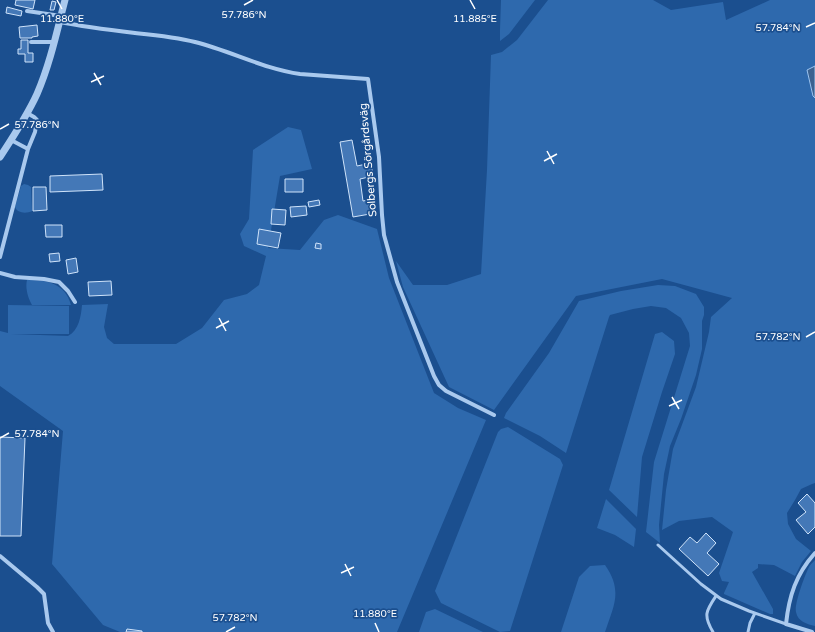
<svg xmlns="http://www.w3.org/2000/svg" width="815" height="632" font-family="'Varela Round',sans-serif">
  <style>
    .green { fill: #2e69ad }
    .water { fill: #3c6290; stroke: #9cc4f0 }
    .building { fill: #4478b7; stroke: #cfe3fa }
    .lines { fill: none; stroke-linecap: round; stroke-linejoin: round }
    .service { stroke: #a9c9ee; stroke-width: 3 }
    .minor { stroke: #a9c9ee; stroke-width: 4 }
    .tertiary { stroke: #a9c9ee; stroke-width: 7 }
    .ticks { fill: none; stroke: #fff; stroke-width: 1.5 }
    .labels { text-anchor: middle; dominant-baseline: central; stroke-width: 3.5; stroke-linejoin: round; paint-order: stroke }
    .street-label { font-size: 11px; fill: #fff; stroke: #1b4f8f }
    .ticks-label { font-size: 10px; text-anchor: middle; fill: #fff; stroke: #1b4f8f; stroke-width: 3.5; stroke-linejoin: round; paint-order: stroke }
  </style>
  <rect width="100%" height="100%" fill="#1b4f8f"/>
  <path class="green" d="M501,0H535L509,34L500,41V30Z
    M548,0H653L671,10L723,2L726,20L770,0H815V483L812,484L801,489L795,500L787,513L788,524L796,539L811,551L802,562L795,576L774,565L758,564V568L752,572L773,609V614H770L724,594V593L729,582L722,581L719,573L733,532L712,517L679,521L662,530L666,490L673,449L696,387L709,332L711,317L732,298L662,279L576,296L494,410L449,387L403,287L396,261L413,285H447L481,274L487,170L491,55L502,52L517,40Z
    M288,127L301,130L312,169L280,176L268,248L300,250L324,220L338,215L377,229L389,278L434,393L458,408L486,420L397,632H120L103,625L52,564L63,431L0,386V331L8,333V305L69,306V334H9H11L68,336C79,330 81,316 82,305L108,304L104,327L107,338L114,344H176L202,328L224,300L247,294L259,285L266,256L244,246L240,234L249,219L253,150Z
    M24,184L28,185L31,187L32,211C26,214 17,213 15,207L21,186Z
    M27,280C47,280 65,283 71,305H32C28,298 25,288 27,280Z
    M658,285L675,286L696,294L704,307V315L702,321V349L696,375L681,419L670,446L664,474L659,525L660,543L646,532L654,462L690,346L689,333L681,318L666,308L651,306L633,309L610,315L609,317L566,453L540,436L504,418L506,413L549,353L579,301L621,291Z
    M662,332L674,341L675,354L662,392L642,457L637,517L609,490L655,334Z
    M508,427L560,459L563,465L510,631L500,632L441,603L435,591L498,432L501,429Z
    M606,499L636,529L634,547L615,535L597,528Z
    M815,560V626C807,624 798,622 796,612C794,604 805,575 809,567C810,565 813,562 815,560Z
    M605,565C623,591 614,605 605,632H561L579,577L590,566Z
    M435,609L483,632H419L426,612Z"/>
  <path class="water" d="M815,66V98L813,96L807,70Z"/>
  <path class="building" d="M16,0H35L33,9L15,5Z
    M52,1L56,2L54,10H50Z
    M7,7L22,11L21,16L6,13Z
    M37,25L38,36L32,37V38H20L19,27Z
    M21,40H28V53H33V62H25V54H18V49H21Z
    M352,140L357,166L371,163L373,176L360,179L363,201L368,200L370,214L353,217L340,142Z
    M102,174L103,190L50,192V176Z
    M285,179H303V192H285Z
    M33,187H46L47,210L33,211Z
    M319,200L320,205L309,207L308,202Z
    M306,206L307,215L291,217L290,207Z
    M272,209L286,210L285,225L271,224Z
    M45,225H62V237H46Z
    M259,229L281,233L278,248L257,244Z
    M316,243L321,244V249L315,248Z
    M59,253L60,261L50,262L49,254Z
    M76,258L78,272L68,274L66,260Z
    M111,281L112,295L89,296L88,282Z
    M0,437L25,438L21,536H0Z
    M807,494L815,503V527L808,534L796,520L806,512L798,503Z
    M706,533L716,543L707,553L719,564L708,576L679,549L690,537L697,543Z
    M127,629L142,631V632H126Z"/>
  <g class="lines">
    <path class="service" d="M658,545L701,584L721,599L749,611L786,624
      M713,632C703,615 706,611 716,596
      M748,632L750,623L755,613"/>
    <path class="minor" d="M27,11L61,16
      M60,22C85,27 110,30 135,33C155,35 176,37 195,42C231,51 264,69 300,74L368,79L379,157L382,215L384,235L397,282L434,376L439,385L446,391L494,415
      M31,42H54
      M11,140L28,149L35,132L37,120L34,117L27,113
      M0,257L28,149
      M0,273L15,277L44,279L59,282L68,291L75,302
      M0,556L37,587L44,594L48,623L53,632
      M812,632L786,624C789,596 796,574 815,553"/>
    <path class="tertiary" d="M0,157C13,137 27,116 37,94C50,64 57,31 65,0"/>
  </g>
  <path class="ticks" d="M57,0L62,9M470,0L475,9M244,5L253,0M806,27L815,23M94,73L101,85M91,82L104,76M0,129L9,124M547,151L554,164M544,161L557,154M219,318L226,331M216,328L229,321M806,337L815,332M672,397L679,409M669,406L682,400M0,438L9,433M345,564L351,576M341,573L354,567M375,623L379,632M226,632L235,627"/>
  <g class="labels">
    <g class="street-label">
      <text transform="translate(368 160) rotate(-95)">Solbergs Sörgårdsväg</text>
    </g>
  </g>
  <g class="ticks-label">
    <text x="244" y="18">57.786°N</text>
    <text x="62" y="22">11.880°E</text>
    <text x="475" y="22">11.885°E</text>
    <text x="778" y="31">57.784°N</text>
    <text x="37" y="128">57.786°N</text>
    <text x="778" y="340">57.782°N</text>
    <text x="37" y="437">57.784°N</text>
    <text x="375" y="617">11.880°E</text>
    <text x="235" y="621">57.782°N</text>
  </g>
</svg>
